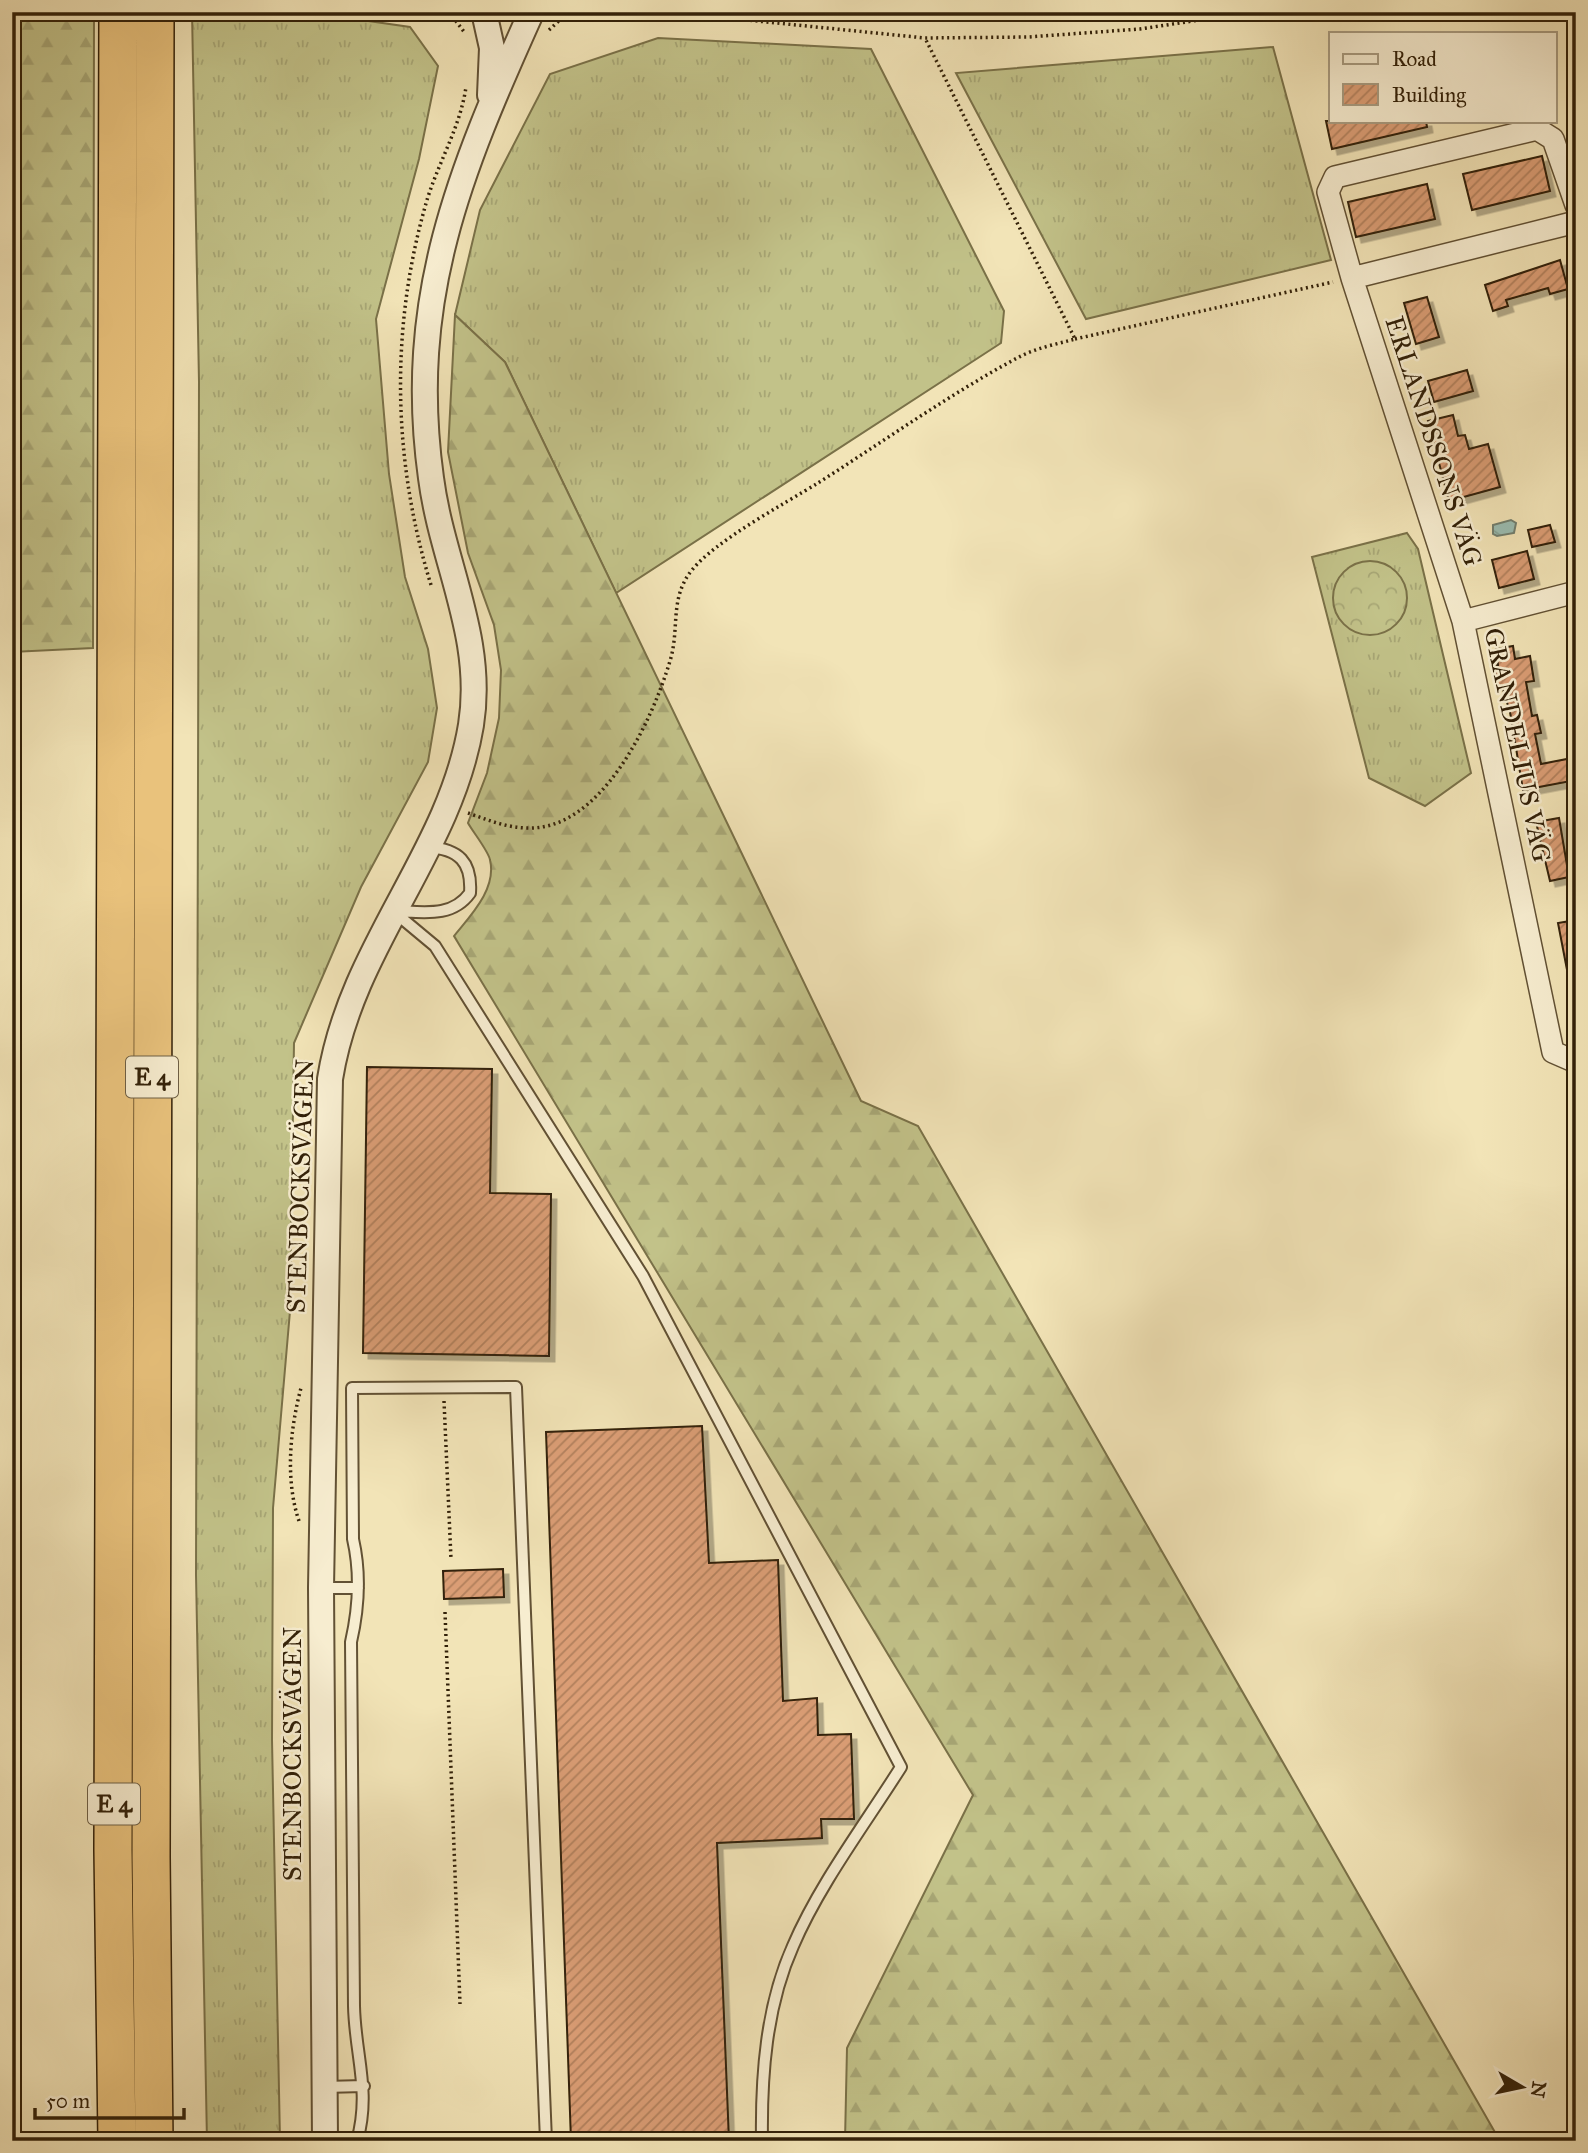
<svg xmlns="http://www.w3.org/2000/svg" width="1588" height="2153" font-family="'IM FELL Great Primer',serif">
  <style>
    .grass { fill: url(#grass-tufts); stroke: #7a7148; stroke-width: 2 }
    .forest { fill: url(#forest-firs); stroke: #7a7148; stroke-width: 2 }
    .park { fill: url(#park-crowns); stroke: #7a7148; stroke-width: 2 }
    .water { fill: url(#water-waves); stroke: #717f6f; stroke-width: 2 }
    .building { fill: url(#building-hatch); stroke: #322008; stroke-width: 2; filter: url(#shadow) }
    .lines { fill: none; stroke-linecap: round; stroke-linejoin: round }
    .service-casing { stroke: #625134; stroke-width: 14 }
    .minor-casing { stroke: #625134; stroke-width: 24 }
    .tertiary-casing { stroke: #625134; stroke-width: 28 }
    .motorway-casing { stroke: #322008; stroke-width: 40 }
    .path { stroke: #322008; stroke-width: 3.5; stroke-dasharray: 2 3.5; stroke-linecap: butt }
    .service { stroke: #f7edd0; stroke-width: 10 }
    .minor { stroke: #f7edd0; stroke-width: 21 }
    .tertiary { stroke: #f7edd0; stroke-width: 24 }
    .motorway { stroke: #e9c27c; stroke-width: 37 }
    .labels { text-anchor: middle; dominant-baseline: central; stroke-width: 5; stroke-linejoin: round; paint-order: stroke }
    .shield { fill: #f7edd0; stroke: #6d5e44; stroke-width: 2 }
    .shield-label { font-size: 24px; font-weight: bold; fill: #322008 }
    .street-label { font-size: 26px; fill: #322008; stroke: #f7edd0 }
  </style>
  <defs>
    <pattern id="grass-tufts" width="24" height="20" patternUnits="userSpaceOnUse" patternTransform="scale(1.75)"><rect width="24" height="20" fill="#c2c289"/><path d="M3 7l-1-3M5 7V3M7 7l1-3M15 17l-1-3M17 17v-4M19 17l1-3" fill="none" stroke="#a7a675"/></pattern>
    <pattern id="forest-firs" width="22" height="20" patternUnits="userSpaceOnUse" patternTransform="scale(1.75)"><rect width="22" height="20" fill="#c2c289"/><path d="M5 1l3.5 6h-7zM16 11l3.5 6h-7z" fill="#a7a675"/></pattern>
    <pattern id="park-crowns" width="20" height="18" patternUnits="userSpaceOnUse" patternTransform="scale(1.75)"><rect width="20" height="18" fill="#c2c289"/><path d="M2 6a3 3 0 1 1 6 0M12 15a3 3 0 1 1 6 0" fill="none" stroke="#a7a675"/></pattern>
    <pattern id="water-waves" width="16" height="10" patternUnits="userSpaceOnUse" patternTransform="scale(1.75)"><rect width="16" height="10" fill="#9bbeb3"/><path d="M0 5q4-4 8 0t8 0" fill="none" stroke="#86a398"/></pattern>
    <pattern id="building-hatch" width="6" height="6" patternUnits="userSpaceOnUse" patternTransform="scale(1.75)"><rect width="6" height="6" fill="#da9d74"/><path d="M-1 1l2-2M0 6l6-6M5 7l2-2" fill="none" stroke="#b1805d"/></pattern>
    <filter id="shadow"><feDropShadow dx="5.5" dy="5.5" stdDeviation="0" flood-color="#0004"/></filter>
  </defs>
  <rect width="100%" height="100%" fill="#f2e4b7"/>
  <filter id="stains"><feTurbulence type="fractalNoise" baseFrequency=".00286" numOctaves="4"/><feColorMatrix values="0 0 0 0 .2 0 0 0 0 .09 0 0 0 0 .02 0 0 0 .5 -.17"/></filter>
  <radialGradient id="worn" r=".72"><stop offset=".6" stop-color="#630" stop-opacity="0"/><stop offset="1" stop-color="#630" stop-opacity=".3"/></radialGradient>
  <path class="grass" d="M192,12H306L410,27L438,66L419,159L376,319L389,474L405,577L428,649L437,708L428,762L361,887L294,1043L290,1311L273,1508L272,1740L280,2141H207L196,1575L199,382Z
    M658,38L871,49L1004,311L1001,343L616,593L505,362L455,315L480,210L550,74Z
    M1273,47L1331,260L1086,319L956,73Z
    M1407,533L1418,549L1471,773L1425,806L1369,778L1312,557Z"/>
  <path class="forest" d="M12,12H94L93,648L12,652Z
    M455,315L505,362L861,1101L918,1126L1500,2141H845L847,2048L973,1795L454,936C470,916 497,889 490,860C489,852 473,832 468,823L487,773L499,718L501,670L494,625L468,553L448,452Z"/>
  <path class="park" d="M1333 598a37 37 0 1 1 74 0a37 37 0 1 1-74 0Z"/>
  <path class="water" d="M1511,520L1516,523L1514,533L1497,536L1493,534V525Z"/>
  <path class="building" d="M1326,121H1426L1427,127L1332,149Z
    M1542,156L1550,191L1472,210L1463,174Z
    M1427,184L1435,219L1356,237L1348,202Z
    M1560,260L1568,289L1550,294L1548,288L1506,300L1508,306L1493,311L1485,285Z
    M1427,297L1439,337L1416,344L1404,303Z
    M1467,370L1473,391L1434,402L1428,381Z
    M1453,415L1458,436L1465,435L1469,449L1488,444L1500,487L1449,501L1428,421Z
    M1550,525L1555,542L1532,547L1528,530Z
    M1527,551L1534,579L1499,588L1492,560Z
    M1513,646L1515,659L1530,656L1534,681L1526,682L1532,716L1537,715L1541,733L1535,734L1541,764L1567,759L1571,781L1523,790L1510,712L1502,686L1498,687L1494,666L1498,665L1496,649Z
    M1559,818L1569,877L1550,881L1536,822Z
    M1576,920V975H1568L1558,923Z
    M367,1067L492,1069L490,1193L551,1194L549,1356L363,1353Z
    M702,1426L709,1563L778,1560L783,1701L817,1698L818,1735L851,1734L854,1819H821L822,1838L717,1843L729,2141H571L546,1432Z
    M503,1569L504,1597L444,1599L443,1571Z"/>
  <g class="lines">
    <g class="service-casing">
      <path id="service" d="M393,911L435,946L643,1276L901,1767C865,1824 819,1885 793,1946C766,2006 761,2076 762,2141
        M396,911C423,912 452,918 470,893C472,862 459,849 428,847
        M321,1588H358
        M324,2087L364,2086
        M357,2141C371,2091 355,2055 354,2006L351,1642C359,1607 361,1574 353,1539L352,1388L516,1387L546,2141"/>
    </g>
    <g class="minor-casing">
      <path id="minor" d="M1576,222L1352,278L1463,621L1553,1052L1576,1062
        M1352,278L1328,192L1335,177L1537,129L1553,139L1576,205
        M1463,621L1576,592"/>
    </g>
    <g class="tertiary-casing">
      <path id="tertiary" d="M484,12L492,48L490,95
        M325,2141L321,1588L330,1079C351,946 450,853 471,725C485,637 442,563 431,478C406,299 460,171 531,13"/>
    </g>
    <g class="motorway-casing">
      <path id="motorway" d="M117,2141L113,1850L118,12
        M154,2141L151,1857L155,12"/>
    </g>
    <path class="path" d="M449,12L465,33
      M668,12L925,38L1028,37L1140,29L1252,12
      M549,30L561,19L576,12
      M1075,339L1333,282
      M431,585C393,462 390,331 425,207C436,166 460,129 466,87
      M468,813C488,820 507,828 529,828C602,829 652,721 670,661C680,629 669,598 692,570C715,541 784,504 818,483C884,441 950,394 1019,357C1036,348 1057,344 1075,339L925,38
      M444,1401L451,1559
      M299,1521C285,1480 290,1429 301,1388
      M445,1612L460,2004"/>
    <use href="#service" class="service"/>
    <use href="#minor" class="minor"/>
    <use href="#tertiary" class="tertiary"/>
    <use href="#motorway" class="motorway"/>
  </g>
  <g class="labels">
    <g class="shield">
      <rect x="126" y="1056.5" width="52" height="41" rx="5"/>
      <rect x="88" y="1783.5" width="52" height="41" rx="5"/>
    </g>
    <g class="shield-label">
      <text x="152" y="1077">E 4</text>
      <text x="114" y="1804">E 4</text>
    </g>
    <g class="street-label">
      <text transform="translate(1434 441) rotate(72)">ERLANDSSONS VÄG</text>
      <text transform="translate(1518 745) rotate(78)">GRANDELIUS VÄG</text>
      <text transform="translate(300 1186) rotate(-88)">STENBOCKSVÄGEN</text>
      <text transform="translate(292 1754) rotate(-90)">STENBOCKSVÄGEN</text>
    </g>
  </g>
  <rect width="1588" height="2153" fill="none" stroke="#f2e4b7" stroke-width="42"/>
  <rect x="14" y="14" width="1560" height="2125" fill="none" stroke="#322008" stroke-width="3.5"/>
  <rect x="21" y="21" width="1546" height="2111" fill="none" stroke="#322008" stroke-width="2"/>
  <rect x="1329" y="32" width="228" height="91" fill="#f7edd0" stroke="#a89b80" stroke-width="2"/>
  <rect x="1343" y="54" width="35" height="10" fill="#f7edd0" stroke="#a89b80" stroke-width="2"/>
  <text x="1392" y="66" font-size="21" fill="#322008">Road</text>
  <rect x="1343" y="84" width="35" height="21" fill="url(#building-hatch)" stroke="#a89b80" stroke-width="2"/>
  <text x="1392" y="102" font-size="21" fill="#322008">Building</text>
  <g transform="translate(1522 2087) rotate(99)" stroke="#f7edd0" stroke-width="5" paint-order="stroke">
  <path d="M0-5L12 26L0 18L-12 26Z" fill="#322008"/>
  <text y="-10" font-size="19" font-weight="bold" text-anchor="middle" fill="#322008">N</text>
  </g>
  <path d="M35 2108v10h149v-10" fill="none" stroke="#322008" stroke-width="3.5"/>
  <text x="46" y="2108" font-size="21" fill="#322008" stroke="#f7edd0" stroke-width="5" paint-order="stroke">50 m</text>
  <rect width="100%" height="100%" filter="url(#stains)"/>
  <rect width="100%" height="100%" fill="url(#worn)"/>
</svg>
